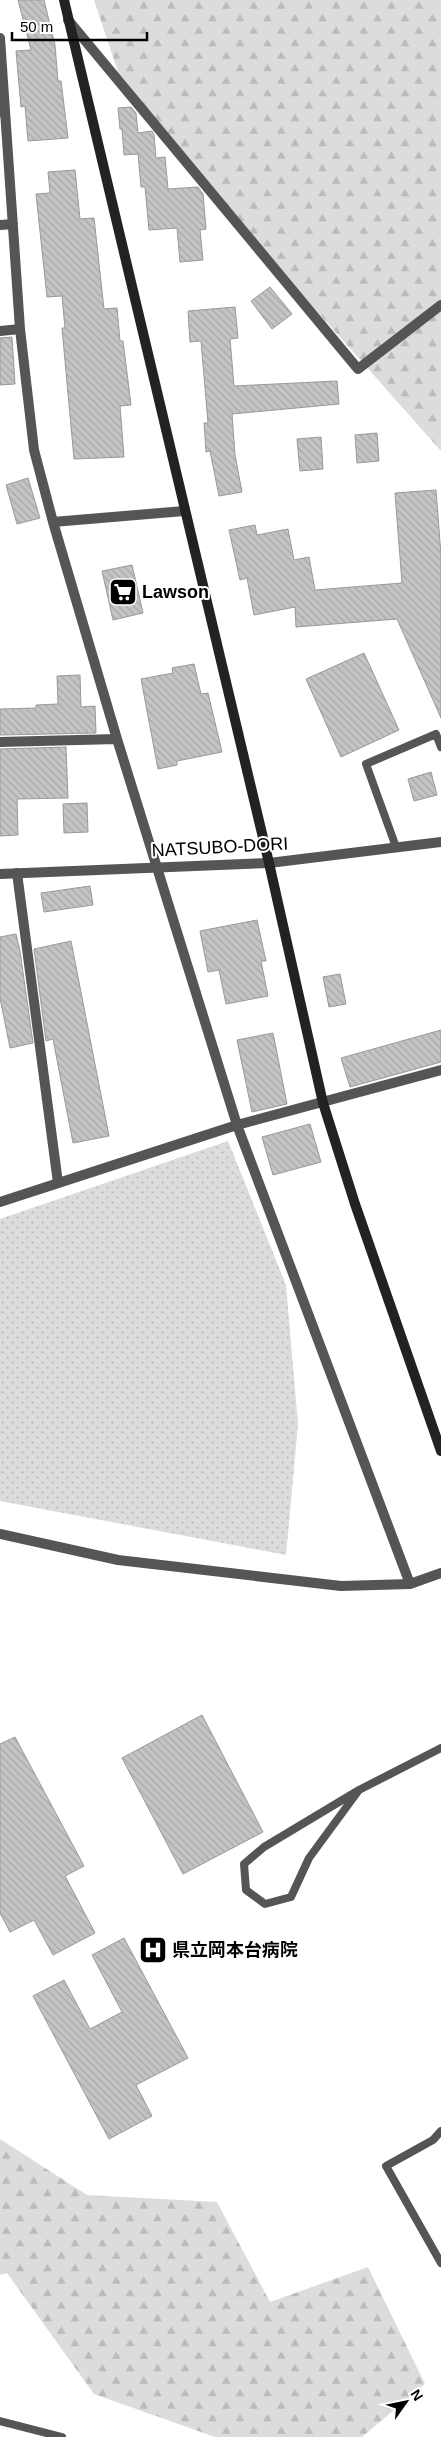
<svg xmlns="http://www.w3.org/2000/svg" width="441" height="2437" font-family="Helvetica,'Noto Sans JP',sans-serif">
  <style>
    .green { fill: url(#green-dots) }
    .forest { fill: url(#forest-firs) }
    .building { fill: url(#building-back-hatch); stroke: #999 }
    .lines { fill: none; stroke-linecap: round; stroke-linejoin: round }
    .service { stroke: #555; stroke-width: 8 }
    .minor { stroke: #555; stroke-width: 10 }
    .tertiary { stroke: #555; stroke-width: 10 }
    .secondary { stroke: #222; stroke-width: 10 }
    .labels { text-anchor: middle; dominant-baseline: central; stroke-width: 4; stroke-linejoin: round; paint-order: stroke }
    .poi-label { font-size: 18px; font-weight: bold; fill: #000; stroke: #fff; text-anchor: start }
    .street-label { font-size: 18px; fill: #000; stroke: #fff }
  </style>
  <defs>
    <pattern id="green-dots" width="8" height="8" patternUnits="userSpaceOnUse" patternTransform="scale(1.25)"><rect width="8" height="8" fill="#dcdcdc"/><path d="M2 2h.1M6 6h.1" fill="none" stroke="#bbb" stroke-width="1.8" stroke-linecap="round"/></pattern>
    <pattern id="forest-firs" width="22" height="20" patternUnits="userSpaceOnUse" patternTransform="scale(1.25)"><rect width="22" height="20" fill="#dcdcdc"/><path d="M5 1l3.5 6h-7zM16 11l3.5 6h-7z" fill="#bbb"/></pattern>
    <pattern id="building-back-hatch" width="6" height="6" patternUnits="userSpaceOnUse" patternTransform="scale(1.25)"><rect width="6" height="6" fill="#c4c4c4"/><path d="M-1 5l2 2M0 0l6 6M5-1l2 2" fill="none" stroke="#a7a7a7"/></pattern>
  </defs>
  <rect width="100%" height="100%" fill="#fff"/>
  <path class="green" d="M228,1141L286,1285L298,1424L286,1555L0,1501V1219Z"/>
  <path class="forest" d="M94,0H441V451L261,248L118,72Z
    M0,2139L87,2195L217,2202L270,2302L368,2267L425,2384L362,2437H215L94,2394L7,2273L0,2275Z"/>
  <path class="building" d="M18,0H44L55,45L58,81H61L68,138L28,141L25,106L21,107L16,51L31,50Z
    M131,107L136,113L138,133L152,131L154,135L156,158L165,157L168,189L198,187L203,194L206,229L200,230L203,260L180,262L177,228L149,230L145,187H141L138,154L124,155L122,129H120L118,108Z
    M75,170L80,219L94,218L104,309L117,308L120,341H123L131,405L120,406L124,457L74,459L62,328H65L62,296L47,297L36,194L50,193L48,172Z
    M270,287L292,314L272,329L251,301Z
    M235,307L238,338L230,339L234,386L337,381L339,404L232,414L235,455L242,492L219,496L210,451L206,452L204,423H208L201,341L190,342L188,311Z
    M12,337L15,384L0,385V338Z
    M377,433L379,461L357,463L355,435Z
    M321,437L323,469L300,471L297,439Z
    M28,478L40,518L17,524L6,485Z
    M436,490L441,555V718L397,619L296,627L295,607L254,615L247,578L240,580L229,530L255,525L257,535L288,529L294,560L309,557L315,590L402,583L395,493Z
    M132,565L143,613L113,620L102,571Z
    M364,653L399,730L341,757L306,679Z
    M194,664L201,694L208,693L222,752L177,761V765L158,769L141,679L173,673L172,668Z
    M80,675L81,707L95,706L96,733L0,735V709L36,708V705L58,704L57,676Z
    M66,747L68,798L17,799L18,835L0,836V749Z
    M431,772L437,795L414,801L408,779Z
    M87,803L88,832L64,833L63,804Z
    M90,886L93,905L44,912L41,893Z
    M257,920L266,961H261L268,996L226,1004L219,970L208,972L200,931Z
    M16,934L20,951L33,1043L10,1048L0,998V937Z
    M71,941L109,1136L73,1143L53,1039L46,1041L34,949Z
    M340,974L346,1004L329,1007L323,977Z
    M441,1030V1062L350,1087L341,1058Z
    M273,1033L287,1104L252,1112L237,1040Z
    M310,1124L321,1162L273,1175L262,1137Z
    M202,1715L263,1832L183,1874L122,1758Z
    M15,1737L84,1866L65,1876L95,1933L53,1955L34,1920L10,1932L0,1913V1744Z
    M124,1938L188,2058L136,2085L152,2116L109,2139L33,1996L64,1980L90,2029L122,2012L92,1955Z"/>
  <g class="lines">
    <path class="service" d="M396,847L366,764L436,734L441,747
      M359,1790L309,1858L291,1897L265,1904L246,1890L244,1864L264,1847L359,1790L441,1748
      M441,2131L433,2140L386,2166L441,2263
      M0,2421L62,2437"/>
    <path class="minor" d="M68,20L358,369L441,305
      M0,38L20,329L34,450L53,522
      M0,225L13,224
      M0,331L20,329
      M184,511L53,522L117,739L237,1125L410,1584
      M0,742L117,739
      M17,873L58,1183
      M0,1202L237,1125L441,1070
      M0,1534L118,1560L341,1586L410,1584L441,1573"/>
    <path class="tertiary" d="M0,112H5
      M0,874L269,863L441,842"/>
    <path class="secondary" d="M64,0L269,863L323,1103L355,1204L441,1451"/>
  </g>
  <defs>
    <g id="supermarket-square" transform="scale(1.4375)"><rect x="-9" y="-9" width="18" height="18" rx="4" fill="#000" stroke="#fff"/><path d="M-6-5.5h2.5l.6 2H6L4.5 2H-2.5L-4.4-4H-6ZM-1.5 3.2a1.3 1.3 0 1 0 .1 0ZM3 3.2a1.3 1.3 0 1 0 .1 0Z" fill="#fff"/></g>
    <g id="hospital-square" transform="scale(1.4375)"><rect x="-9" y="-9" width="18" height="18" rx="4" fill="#000" stroke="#fff"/><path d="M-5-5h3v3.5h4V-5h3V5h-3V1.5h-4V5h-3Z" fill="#fff"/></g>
  </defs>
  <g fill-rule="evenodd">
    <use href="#supermarket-square" x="123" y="592"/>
    <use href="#hospital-square" x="153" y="1950"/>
  </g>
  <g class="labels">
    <g class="poi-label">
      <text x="142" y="592">Lawson</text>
      <text x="172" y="1950">県立岡本台病院</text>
    </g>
    <g class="street-label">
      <text transform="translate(220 847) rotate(-3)">NATSUBO-DORI</text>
    </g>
  </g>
  <g transform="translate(406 2402) rotate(57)" stroke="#ffffff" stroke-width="4" paint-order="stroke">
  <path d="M0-4L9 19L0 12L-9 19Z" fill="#000000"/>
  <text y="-8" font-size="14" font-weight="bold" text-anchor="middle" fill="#000000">N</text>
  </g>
  <path d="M12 32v8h135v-8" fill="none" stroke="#000000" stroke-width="2.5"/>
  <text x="20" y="32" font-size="15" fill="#000000" stroke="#ffffff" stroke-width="4" paint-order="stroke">50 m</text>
</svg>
